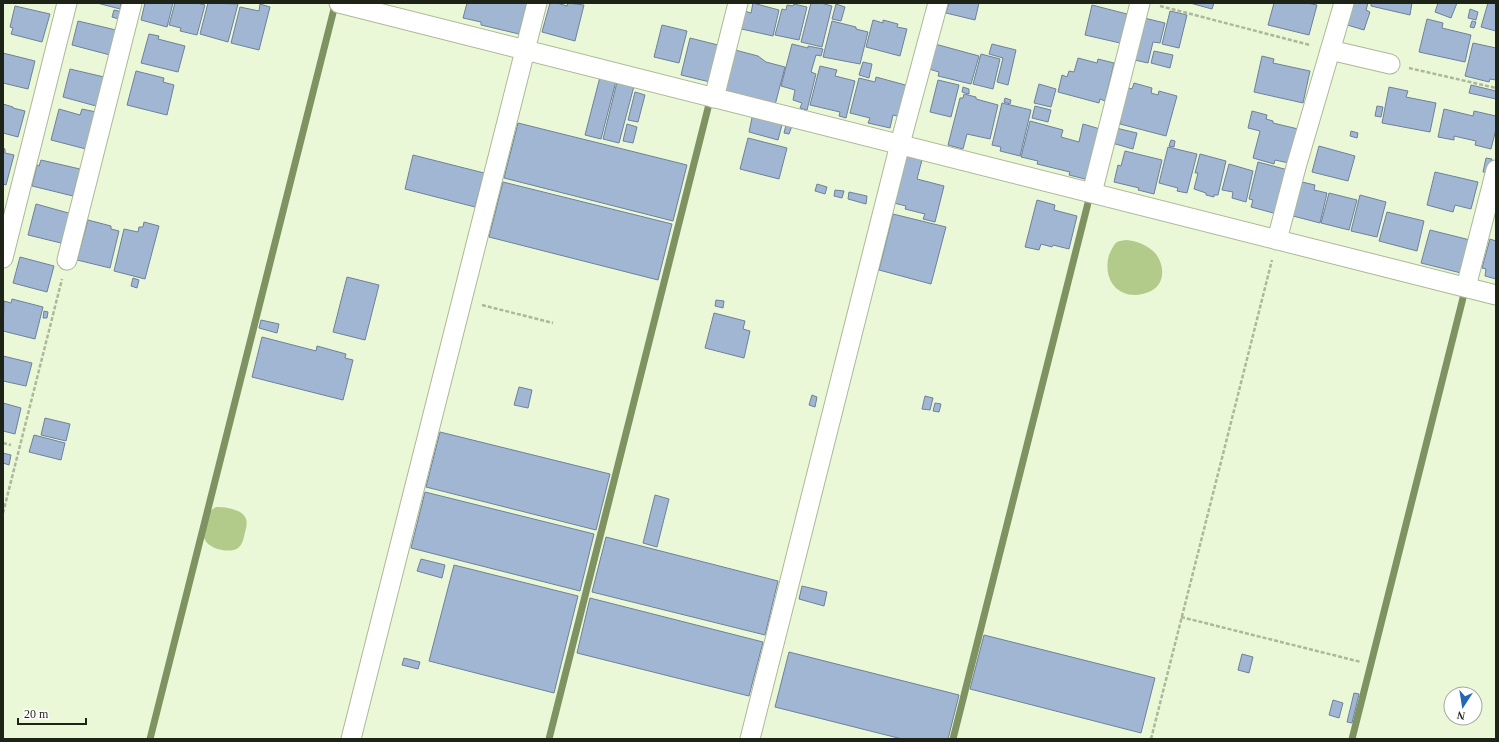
<svg xmlns="http://www.w3.org/2000/svg" width="1499" height="742" font-family="'Times New Roman',serif">
  <style>
    .forest { fill: #b2ca8a }
    .lines { fill: none; stroke-linecap: round; stroke-linejoin: round }
    .stream { stroke: #7f9261; stroke-width: 7 }
    .building { fill: #a0b6d2; stroke: #6d819b }
    .minor-casing { stroke: #acb898; stroke-width: 21 }
    .path { stroke: #acb79c; stroke-width: 2.5; stroke-dasharray: 4 2; stroke-linecap: butt }
    .minor { stroke: #fff; stroke-width: 19 }
  </style>
  <rect width="100%" height="100%" fill="#ebf8d7"/>
  <path class="forest" d="M1126,240C1137,241 1148,245 1156,254C1165,266 1165,284 1151,291C1124,304 1101,284 1109,255C1111,251 1113,245 1117,242C1119,241 1124,240 1126,240Z
    M216,507C225,507 243,509 246,519C248,524 245,531 244,537C243,540 242,545 238,548C230,554 209,549 205,540C202,534 205,528 206,522C208,514 209,511 216,507Z"/>
  <g class="lines">
    <path class="stream" d="M150,739L334,9
      M549,739L709,104
      M953,739L1089,199
      M1352,739L1464,294"/>
  </g>
  <path class="building" d="M97,3H121L120,9Z
    M145,3H173L167,27L141,20Z
    M175,3H197L205,5L197,35L180,31L181,28L169,25Z
    M208,3L238,4L228,42L200,34Z
    M467,3H527L519,34L481,25V22L463,18Z
    M550,3H557L567,6L568,3L584,5L575,41L542,32Z
    M753,3L779,10L773,36L737,28L741,10L751,13Z
    M811,3H821L832,6L822,47L801,42Z
    M949,3H979L975,20L946,13Z
    M1190,3H1214L1212,9Z
    M1274,3H1307L1317,5L1309,35L1268,25Z
    M1351,3H1368L1366,10L1370,12L1364,30L1344,24Z
    M1371,3H1412L1410,15L1371,6Z
    M1438,3H1457L1451,18L1435,12Z
    M1488,3H1496V31L1481,27Z
    M260,4L270,7L259,50L231,43L240,7L259,11Z
    M794,4L807,7L799,40L775,35L782,9L786,10L787,5L793,6Z
    M836,4L845,7L841,21L832,19Z
    M1092,5L1127,14L1120,43L1085,35Z
    M15,6L50,14L42,42L11,34L13,28L10,27Z
    M1470,9L1478,12L1476,20L1468,18Z
    M114,10L123,12L122,20L112,17Z
    M1170,11L1187,15L1179,48L1162,44Z
    M1140,17L1165,23L1160,43L1153,42L1148,63L1130,59Z
    M1427,19L1443,23L1442,28L1471,35L1465,62L1419,52Z
    M873,20L883,23V20L898,24L897,27L907,29L900,56L866,47Z
    M78,21L116,30L110,55L72,45Z
    M832,21L856,27V29L868,32L860,64L823,57Z
    M1472,21L1476,22L1474,28L1470,27Z
    M662,25L687,31L679,63L654,57Z
    M149,34L159,36L158,39L185,46L178,72L141,63Z
    M690,38L718,45L710,82L681,75Z
    M1473,43L1496,48V80L1490,79L1489,82L1465,76Z
    M792,44L808,48V46L823,49L821,56L816,55L811,72L816,74L807,110L800,108L802,103L793,100L795,90L781,86Z
    M935,44L979,56L971,84L938,76L939,72L929,69Z
    M992,44L1016,50L1008,85L997,82L1003,58L989,54Z
    M735,50L758,56L766,62L785,67L775,105L724,92Z
    M1154,51L1173,55L1170,68L1151,63Z
    M3,53L35,61L28,89L3,83Z
    M981,54L1000,59L993,89L973,84Z
    M1262,56L1274,59L1273,63L1310,71L1303,103L1254,92Z
    M1078,58L1097,63L1098,59L1114,63L1105,101L1100,99L1099,103L1058,92L1062,75L1067,77L1069,71L1074,72Z
    M863,62L872,64L869,78L859,75Z
    M820,66L837,70L835,76L855,81L846,118L839,116L840,112L810,105Z
    M70,69L104,77L96,106L63,97Z
    M136,71L164,78L163,82L174,85L167,115L127,105Z
    M600,77L616,81L601,139L585,135Z
    M876,77L909,86L901,117L893,115L890,128L868,123L870,118L850,113L859,78L875,82Z
    M938,80L959,85L951,117L930,112Z
    M617,82L634,86L619,143L603,139Z
    M1134,83L1152,88L1151,93L1158,95L1159,91L1177,96L1166,136L1120,124L1121,121L1115,119L1123,86L1132,89Z
    M1039,84L1056,89L1051,107L1034,103Z
    M1471,85L1496,91V99L1469,93Z
    M963,87L969,89V94L962,92Z
    M1389,87L1408,91L1406,97L1436,103L1430,132L1382,123Z
    M635,92L645,95L638,122L628,120Z
    M964,94L976,97V99L998,105L990,139L967,134L963,149L948,145L960,98H963Z
    M1005,98L1011,100L1010,104L1004,102Z
    M1002,103L1031,110L1020,156L1000,151L1001,147L992,145Z
    M3,104L13,107V108L25,111L18,137L3,133Z
    M1035,106L1051,110L1048,122L1032,118Z
    M1377,106L1383,107L1381,117L1375,116Z
    M59,109L80,115L82,109L96,112L86,149L51,140Z
    M1444,109L1473,116L1474,111L1496,116V129L1491,149L1475,145L1476,141L1454,136V140L1438,137Z
    M1252,111L1267,115L1266,119L1273,121V123L1298,129L1289,163L1275,160L1274,164L1253,158L1260,131L1248,128Z
    M753,113L783,121L778,140L749,132Z
    M1030,121L1063,130L1061,137L1079,142L1083,124L1100,129L1089,180L1069,175L1070,172L1037,164L1038,161L1021,157Z
    M518,123L687,165L673,221L504,178Z
    M627,124L637,127L633,143L623,141Z
    M786,125L792,126L789,134L784,133Z
    M1116,128L1137,133L1133,149L1112,143Z
    M1351,131L1358,133L1357,138L1350,136Z
    M748,138L787,148L779,179L740,169Z
    M1171,140L1175,141L1174,147L1169,146Z
    M1319,146L1355,156L1348,181L1312,172Z
    M1168,147L1197,154L1187,193L1177,191L1178,188L1159,183Z
    M3,148L5,149V153L14,155L6,185L3,184Z
    M1125,151L1162,160L1154,194L1138,190L1139,188L1114,182L1118,165L1121,166Z
    M907,152L923,156L917,179L944,186L935,222L923,219L925,214L905,209L906,206L894,203Z
    M1200,154L1226,161L1218,195H1214V197L1206,195V193L1194,189L1198,173H1195Z
    M413,155L484,173L475,207L405,189Z
    M1486,158L1492,159L1489,173L1483,172Z
    M41,160L80,169L73,196L32,186L37,165L39,166Z
    M1258,162L1288,170L1277,214L1251,207L1253,200L1249,199Z
    M1229,164L1253,171L1246,202L1232,198L1233,192L1222,190Z
    M1435,172L1478,182L1471,209L1455,205L1453,212L1427,205Z
    M503,182L672,224L658,280L489,237Z
    M1302,182L1315,185L1314,190L1327,193L1320,223L1293,216Z
    M817,184L827,187L825,194L815,191Z
    M835,190L844,191L842,198L834,196Z
    M849,192L867,196L866,204L848,199Z
    M1329,193L1357,200L1349,230L1321,223Z
    M1360,195L1386,202L1377,237L1351,231Z
    M1037,200L1055,205L1054,210L1077,216L1069,249L1053,245L1052,247L1041,244L1039,250L1025,247Z
    M36,204L72,214L65,244L28,235Z
    M1387,212L1424,221L1417,251L1379,241Z
    M893,214L946,227L931,284L879,270Z
    M88,220L111,226V229L119,231L110,268L77,260Z
    M144,222L159,226L145,279L114,271L124,229L138,232L139,227H143Z
    M1430,230L1470,240L1461,273L1421,263Z
    M1490,239L1496,241V279L1485,276L1486,269L1482,268Z
    M20,257L54,266L47,292L13,283Z
    M347,277L379,285L365,340L333,332Z
    M133,278L139,280L137,288L131,286Z
    M12,299L43,307L35,339L3,331L4,301L11,303Z
    M716,300L724,301L723,308L715,306Z
    M44,311L48,312L47,318H43Z
    M714,313L745,321L743,329L750,331L744,358L705,348Z
    M261,320L279,324L277,333L259,328Z
    M262,337L316,351L317,346L346,354L345,358L353,360L343,400L252,377Z
    M3,356L32,363L26,386L3,381Z
    M519,387L532,390L528,408L514,405Z
    M812,395L817,397L815,407L809,405Z
    M925,396L933,398L930,410L922,409Z
    M3,403L21,408L15,434L3,431Z
    M935,403L941,404L939,412L933,411Z
    M45,418L70,424L66,441L41,435Z
    M440,432L610,474L596,530L426,487Z
    M34,435L65,443L61,460L29,452Z
    M3,453L11,455L9,465L3,463Z
    M425,492L594,534L580,591L411,548Z
    M655,495L669,499L657,547L643,543Z
    M606,537L778,581L765,635L592,592Z
    M421,559L445,565L442,578L417,571Z
    M454,565L578,596L554,693L429,661Z
    M802,586L827,592L824,606L799,599Z
    M590,598L763,642L749,696L577,653Z
    M984,635L1155,678L1141,733L970,689Z
    M789,652L959,695L948,739H902L775,707Z
    M1242,654L1253,657L1249,673L1238,670Z
    M404,658L420,662L418,669L402,665Z
    M1354,693L1359,694L1352,723L1347,722Z
    M1333,700L1343,703L1339,718L1329,715Z"/>
  <g class="lines">
    <g class="minor-casing">
      <path id="minor" d="M339,3L1496,295
        M1330,50L1390,64
        M714,98L738,3
        M1092,193L1140,3
        M1277,240L1296,167L1344,3
        M3,258L67,3
        M67,260L132,3
        M1466,287L1496,170
        M351,739L537,3
        M750,739L900,144L938,3"/>
    </g>
    <path class="path" d="M1160,6L1310,45
      M1409,68L1496,88
      M482,305L553,323
      M3,443L11,445
      M3,513L62,279
      M1181,617L1361,662
      M1151,739L1272,260"/>
    <use href="#minor" class="minor"/>
  </g>
  <rect width="1499" height="742" fill="none" stroke="#1e2317" stroke-width="8"/>
  <g transform="translate(1463 706) rotate(192)"><circle r="19" fill="#ffffff" stroke="#a5a7a2"/>
  <path d="M0-3L7 15L0 10L-7 15Z" fill="#2267b8"/>
  <text y="-6" font-size="11" font-weight="bold" text-anchor="middle" fill="#1e2317">N</text>
  </g>
  <path d="M18 718v6h68v-6" fill="none" stroke="#1e2317" stroke-width="2"/>
  <text x="24" y="718" font-size="12" fill="#1e2317" stroke="#ffffff" stroke-width="3" paint-order="stroke">20 m</text>
</svg>
